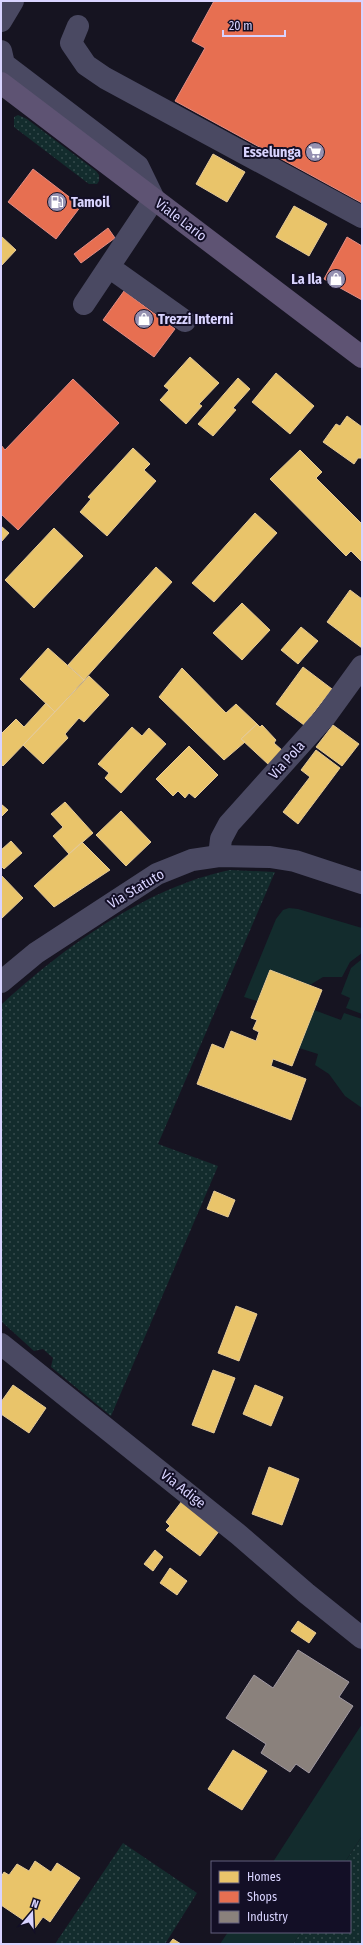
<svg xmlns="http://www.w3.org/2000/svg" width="363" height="1945" font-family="'Fira Sans Condensed',sans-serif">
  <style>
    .grass { fill: url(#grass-dots) }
    .green { fill: #132c2d }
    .homes { fill: #e9c46a; stroke: #e4c997 }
    .shops { fill: #e76f51; stroke: #e38d85 }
    .industry { fill: #8a817c; stroke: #a29aa3 }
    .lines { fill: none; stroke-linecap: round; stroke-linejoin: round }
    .minor { stroke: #4a4962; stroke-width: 22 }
    .major { stroke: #5e5373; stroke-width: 22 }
    .labels { text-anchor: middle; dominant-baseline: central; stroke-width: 4; stroke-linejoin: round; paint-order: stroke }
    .poi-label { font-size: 14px; font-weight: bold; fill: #d9d4ff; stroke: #130f26; text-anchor: end }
    .street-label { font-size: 14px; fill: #d9d4ff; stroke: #130f26 }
  </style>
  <defs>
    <pattern id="grass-dots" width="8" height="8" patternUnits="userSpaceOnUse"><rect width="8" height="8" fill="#132c2d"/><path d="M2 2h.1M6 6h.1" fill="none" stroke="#354a4c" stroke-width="1.8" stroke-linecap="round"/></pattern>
  </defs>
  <rect width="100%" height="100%" fill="#161421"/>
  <path class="grass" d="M18,115L27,119L96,171L99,175V181L97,184H89L14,127V117Z
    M230,870L275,872L158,1144L218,1166L111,1416L51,1367L53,1358L43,1349L34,1351L1,1321V1005C63,948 146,887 230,870Z
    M362,1836V1944H293L301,1932H350V1862H345Z
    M123,1843L197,1893L165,1944H55Z"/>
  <path class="green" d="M289,908L298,909L362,928V953L350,962L342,977H323L310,985L270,970L257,1001L244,997L276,919L283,910Z
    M362,959V1014L346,1008L350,998L341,994L351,968Z
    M314,1010L341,1020L344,1013L362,1019V1108L345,1096L329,1074L315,1065L318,1054L299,1048Z
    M362,1724V1836L345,1862H273Z
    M228,1932H301L293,1944H220Z"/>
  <path class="homes" d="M213,154L245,172L227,202L196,184Z
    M294,206L327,224L309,256L276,237Z
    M1,236L16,250L1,266Z
    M190,357L219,383L199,404L202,406L186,424L160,400L169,390L164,386Z
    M276,373L314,406L290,434L252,402Z
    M238,378L250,389L233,408L236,410L213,436L198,424Z
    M347,416L362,427V458H358L354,464L323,442L336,424L340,426Z
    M133,448L150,464L144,470L156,481L107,536L80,512L91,499L88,497Z
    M300,450L322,472L316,478L362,524V562L351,551L346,556L270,479Z
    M255,513L277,533L214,602L192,583Z
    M1,526L9,533L1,542Z
    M54,528L83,556L34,608L5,580Z
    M156,567L172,582L84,680L68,665Z
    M350,590L362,599V648L327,622Z
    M242,603L270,630L242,660L213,633Z
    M301,627L318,641L298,664L281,650Z
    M48,648L84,680L55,712L20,679Z
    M303,667L332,689L304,725L276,704Z
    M182,668L226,713L236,704L257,724L241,739L245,742L224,760L159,697Z
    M89,676L109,695L84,722L79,718L65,734L68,738L43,764L23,745Z
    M46,703L55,712L3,766L1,764V734L16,719L24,727Z
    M257,724L260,727L262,725L276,740L274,743L283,751L269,765L241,739Z
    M333,725L359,744L342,766L316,747Z
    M132,727L142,736L149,728L166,744L121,793L105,778L109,773L98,764Z
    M189,746L218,775L195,798L189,793L185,798L178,791L173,796L156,779Z
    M316,750L340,768L298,824L283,812L310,777L301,770Z
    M65,802L93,833L69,854L53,836L63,827L51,814Z
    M1,804L8,810L1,817Z
    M121,811L151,842L126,866L96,835Z
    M11,841L22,853L4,869L1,866V850Z
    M82,842L110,870L54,907L34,886Z
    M1,875L23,898L1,919Z
    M270,970L322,990L292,1066L273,1059L271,1066L306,1079L291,1120L197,1084L212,1044L224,1049L231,1031L256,1041L259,1032L253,1029L257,1020L251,1018Z
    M214,1191L235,1200L228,1217L207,1209Z
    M236,1306L257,1314L239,1361L218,1353Z
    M213,1370L235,1378L214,1433L192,1425Z
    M13,1385L46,1408L29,1433L1,1414V1402Z
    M255,1385L283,1397L271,1426L243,1414Z
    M269,1467L299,1479L282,1525L252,1514Z
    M182,1501L220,1530L200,1556L166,1530L170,1526L166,1522Z
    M155,1550L163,1557L153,1571L144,1564Z
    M170,1568L187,1581L177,1595L160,1583Z
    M298,1621L316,1633L309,1643L291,1631Z
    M233,1750L267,1771L242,1810L208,1789Z
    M35,1861L51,1872L57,1863L80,1878L50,1922L43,1917L35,1928L1,1905V1877L4,1872L9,1875L17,1864L29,1871Z
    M173,1939L181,1944H169Z"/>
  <path class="shops" d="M214,1L362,2V203L175,101L205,48L192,41Z
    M33,169L81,206L56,239L8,202Z
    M108,228L115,238L81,263L74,254Z
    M347,237L362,246V300L324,279Z
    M124,291L175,329L154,357L103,320Z
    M73,379L119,423L18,530L1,514V445L5,450Z"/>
  <path class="industry" d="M298,1650L349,1682L339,1697L353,1706L309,1773L296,1764L290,1772L261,1753L266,1744L226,1718L254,1675L273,1688Z"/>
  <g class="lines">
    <path class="minor" d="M1,21L13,1
      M78,26L71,43L86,65L105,78L362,217
      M1,51L4,64L138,166L154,199L84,304
      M109,267L185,321
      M219,856L221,839L229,824L325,717L362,666
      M1,982L36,953L157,874L192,860L219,856L270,857L295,861L362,883
      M1,1344L239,1535L306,1593L362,1638"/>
    <path class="major" d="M1,83L362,357"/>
  </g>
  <defs>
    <g id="supermarket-disc" transform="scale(1)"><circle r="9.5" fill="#9591b1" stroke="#130f26"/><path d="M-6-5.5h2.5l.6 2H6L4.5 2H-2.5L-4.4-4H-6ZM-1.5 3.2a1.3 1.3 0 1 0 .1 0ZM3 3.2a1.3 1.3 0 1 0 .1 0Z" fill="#fff"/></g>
    <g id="fuel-disc" transform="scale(1)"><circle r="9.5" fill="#9591b1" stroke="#130f26"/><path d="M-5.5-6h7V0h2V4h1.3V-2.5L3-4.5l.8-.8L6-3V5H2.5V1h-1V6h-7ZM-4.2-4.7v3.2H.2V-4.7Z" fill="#fff"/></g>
    <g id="shop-disc" transform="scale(1)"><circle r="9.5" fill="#9591b1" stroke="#130f26"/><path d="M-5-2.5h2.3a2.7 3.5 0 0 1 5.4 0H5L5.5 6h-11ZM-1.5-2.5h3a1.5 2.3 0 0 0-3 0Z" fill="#fff"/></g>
  </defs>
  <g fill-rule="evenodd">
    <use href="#supermarket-disc" x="315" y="152"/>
    <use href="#fuel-disc" x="57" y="202"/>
    <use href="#shop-disc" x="336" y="279"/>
    <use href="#shop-disc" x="144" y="319"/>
  </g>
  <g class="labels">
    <g class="poi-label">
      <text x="301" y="152">Esselunga</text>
      <text x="71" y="202" text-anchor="start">Tamoil</text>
      <text x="322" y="279">La Ila</text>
      <text x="158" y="319" text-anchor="start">Trezzi Interni</text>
    </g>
    <g class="street-label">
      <text transform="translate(181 220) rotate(37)">Viale Lario</text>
      <text transform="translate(287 760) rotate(-48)">Via Pola</text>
      <text transform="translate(136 889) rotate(-31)">Via Statuto</text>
      <text transform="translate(183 1489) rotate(38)">Via Adige</text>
    </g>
  </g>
  <rect width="363" height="1945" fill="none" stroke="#d9d4ff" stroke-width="4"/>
  <rect x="211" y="1861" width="140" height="72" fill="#130f26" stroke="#625e7d"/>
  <rect x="219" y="1871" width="20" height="12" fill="#e9c46a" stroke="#625e7d"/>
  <text x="247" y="1881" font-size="12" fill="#d9d4ff">Homes</text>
  <rect x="219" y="1891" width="20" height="12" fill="#e76f51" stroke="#625e7d"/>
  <text x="247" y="1901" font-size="12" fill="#d9d4ff">Shops</text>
  <rect x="219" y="1911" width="20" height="12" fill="#8a817c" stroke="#625e7d"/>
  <text x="247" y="1921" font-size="12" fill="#d9d4ff">Industry</text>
  <g transform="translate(32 1913) rotate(19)" stroke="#130f26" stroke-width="3" paint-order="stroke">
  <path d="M0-3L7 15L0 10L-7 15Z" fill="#d9d4ff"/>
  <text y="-6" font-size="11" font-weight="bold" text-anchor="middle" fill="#d9d4ff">N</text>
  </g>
  <path d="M223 30v6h62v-6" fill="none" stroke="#d9d4ff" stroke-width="2"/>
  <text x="229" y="30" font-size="12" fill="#d9d4ff" stroke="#130f26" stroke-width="3" paint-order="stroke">20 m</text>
</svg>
